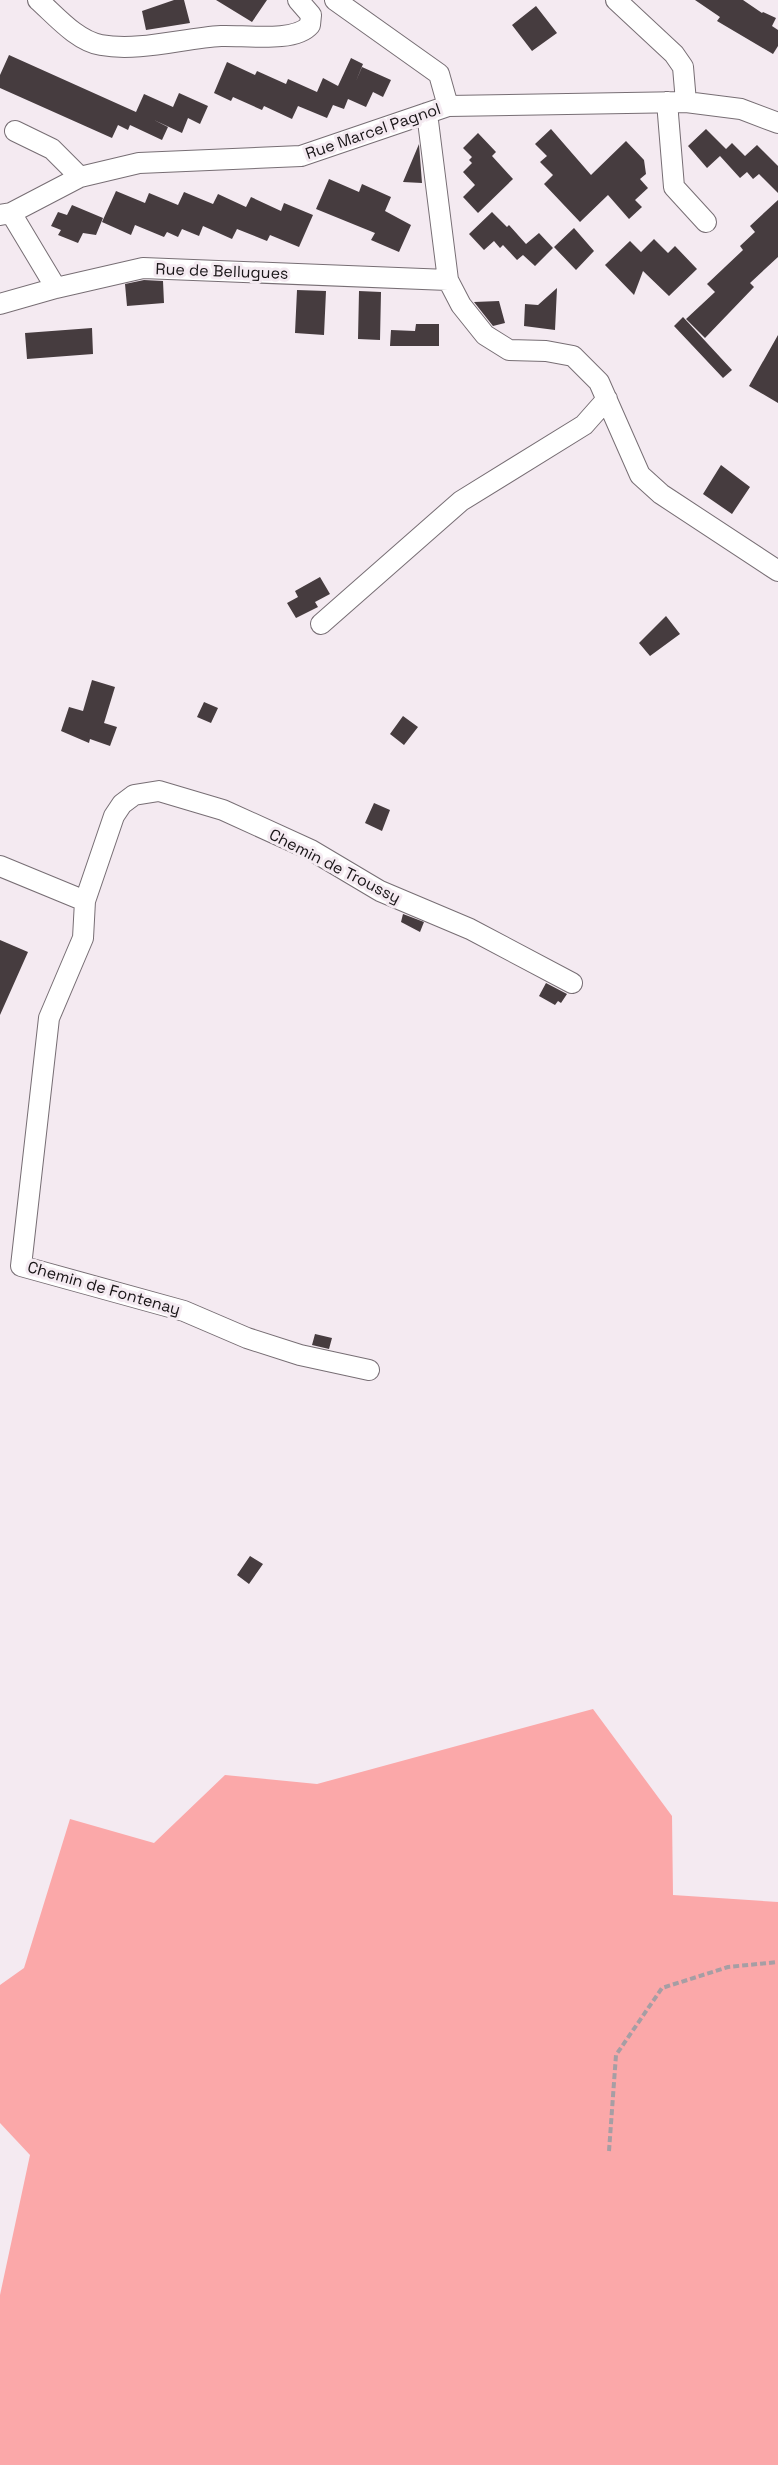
<svg xmlns="http://www.w3.org/2000/svg" width="778" height="2465" font-family="'Space Grotesk',sans-serif">
  <style>
    .green { fill: #fba8a9 }
    .building { fill: #463c3f }
    .lines { fill: none; stroke-linecap: round; stroke-linejoin: round }
    .minor-casing { stroke: #776e74; stroke-width: 22 }
    .path { stroke: #a69ea4; stroke-width: 4; stroke-dasharray: 6 3; stroke-linecap: butt }
    .minor { stroke: #fff; stroke-width: 20 }
    .labels { text-anchor: middle; dominant-baseline: central; stroke-width: 6; stroke-linejoin: round; paint-order: stroke }
    .street-label { font-size: 16px; fill: #191517; stroke: #f4eaf1 }
  </style>
  <rect width="100%" height="100%" fill="#f4eaf1"/>
  <path class="green" d="M593,1709L672,1816L673,1895L778,1902V2465H0V2295L30,2155L0,2123V1985L24,1968L70,1819L154,1843L225,1775L317,1784Z"/>
  <path class="building" d="M174,0H184L190,23L146,30L142,11Z
    M216,0H267L252,22Z
    M695,0H743L762,13L763,12L776,18L772,26L778,30V46L773,54L717,21L720,17Z
    M536,6L557,33L532,51L512,25Z
    M9,55L136,112L144,94L173,107L179,93L208,106L200,124L188,118L182,133L154,120L168,127L162,140L130,125L128,130L118,125L112,138L0,88V75Z
    M351,58L363,64L356,81L362,67L391,80L383,97L373,92L366,107L348,99L344,109L333,105L327,118L298,106L292,119L264,106L262,110L233,97L231,101L214,93L227,62L255,75L257,71L286,84L288,79L317,92L323,78L338,86Z
    M551,129L591,175L626,141L644,160L646,174L640,179L648,188L635,200L642,207L629,219L608,195L580,222L544,184L553,175L540,162L547,156L535,144Z
    M706,129L726,149L732,143L745,156L757,145L778,166V193L759,174L753,179L747,172L740,178L720,156L707,168L688,146Z
    M478,133L496,152L492,156L513,179L478,213L463,197L475,185L463,172L472,163L469,160L472,157L463,148Z
    M419,144L422,183L403,182Z
    M329,179L359,192L362,184L391,197L385,211L411,225L399,252L371,240L375,233L316,209Z
    M116,191L145,203L149,193L178,205L184,192L213,204L218,194L246,207L251,197L281,211L284,203L313,215L299,247L270,235L267,241L237,229L232,239L203,226L199,236L182,229L178,237L167,232L164,237L135,225L131,235L102,222Z
    M778,200V257L750,283L754,287L705,338L686,319L715,292L707,284L743,250L740,246L755,232L750,226Z
    M72,205L103,218L96,235L83,233L78,243L58,235L61,230L51,226L58,212L67,215Z
    M492,212L507,227L509,225L526,244L539,233L553,248L535,266L523,255L517,260L503,245L500,248L494,241L484,250L469,234Z
    M574,228L594,251L576,270L554,247Z
    M654,239L668,253L675,246L697,269L669,296L643,271L634,295L605,265L630,241L641,252Z
    M144,280L163,281L164,303L127,306L125,284Z
    M557,288L555,330L524,326L525,304L538,305Z
    M297,290L326,291L324,335L295,333Z
    M359,291L381,292L380,340L358,339Z
    M499,301L505,323L493,326L474,302Z
    M683,317L732,370L723,378L674,326Z
    M416,324H439V346H390L391,330L415,331Z
    M92,328L93,354L27,359L25,333Z
    M778,335V403L749,386Z
    M721,465L750,487L732,514L703,494Z
    M320,577L330,594L315,602L318,607L296,618L287,603L298,597L295,591Z
    M666,616L680,634L650,656L639,643Z
    M92,680L115,687L104,723L117,727L110,746L90,739L89,743L61,731L69,707L83,711Z
    M204,702L218,708L211,723L197,717Z
    M403,716L418,727L404,745L390,734Z
    M374,803L390,810L382,831L365,823Z
    M403,914L424,922L420,932L401,922Z
    M0,940L28,952L0,1015Z
    M546,983L567,994L561,1003L558,1001L555,1005L539,996Z
    M315,1334L332,1338L329,1349L312,1345Z
    M250,1556L263,1564L249,1584L237,1575Z"/>
  <g class="lines">
    <g class="minor-casing">
      <path id="minor" d="M38,0C56,16 77,41 101,45C139,52 184,38 221,36C244,35 295,43 310,25L311,15L298,0
        M335,0L439,74L448,106
        M616,0L674,54L683,67L686,102
        M667,102L674,187L706,222
        M427,113L448,280L461,305L485,335L509,350L546,351L573,356L599,382L640,475L661,494L778,571
        M15,131L52,149L80,177
        M11,213L56,288
        M0,215L11,213L80,177L139,163L301,156L448,106L686,102L741,109L778,123
        M0,304L56,288L143,268L448,280
        M321,624L461,501L584,425L607,399
        M0,866L85,901
        M369,1370L300,1355L247,1338L184,1311L21,1266L49,1018L83,938L85,901L114,816L122,804L134,795L159,791L223,810L311,850L380,891L470,929L572,983"/>
    </g>
    <path class="path" d="M609,2151L616,2055L662,1988L728,1967L778,1962"/>
    <use href="#minor" class="minor"/>
  </g>
  <g class="labels">
    <g class="street-label">
      <text transform="translate(373 131) rotate(-19)">Rue Marcel Pagnol</text>
      <text transform="translate(222 271) rotate(2)">Rue de Bellugues</text>
      <text transform="translate(335 866) rotate(27)">Chemin de Troussy</text>
      <text transform="translate(104 1288) rotate(16)">Chemin de Fontenay</text>
    </g>
  </g>
</svg>
